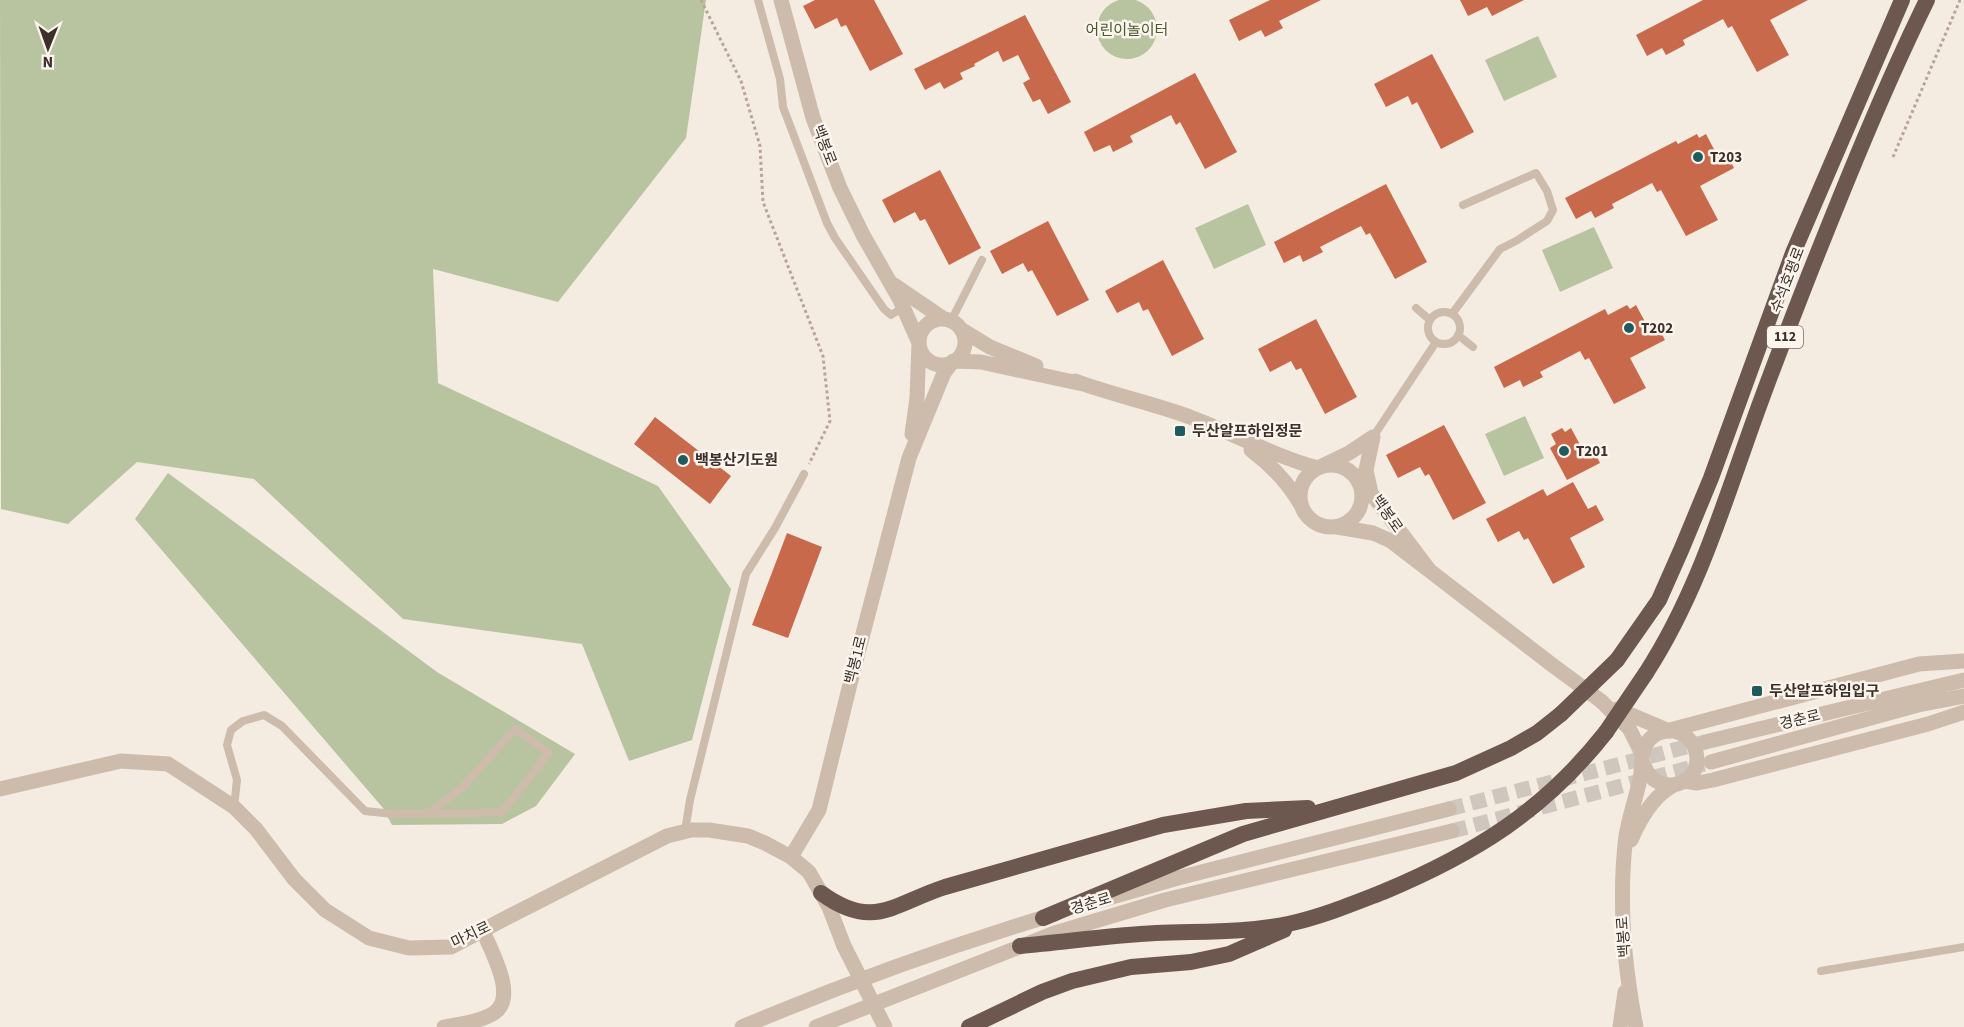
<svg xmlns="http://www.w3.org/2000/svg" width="1964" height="1027" font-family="'Source Sans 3','Noto Sans KR',sans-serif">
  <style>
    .green { fill: #b8c4a0 }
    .building { fill: #c8694b }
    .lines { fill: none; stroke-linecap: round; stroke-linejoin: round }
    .tertiary-tunnel { stroke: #cfc6bd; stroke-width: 15; stroke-dasharray: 15 8; stroke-linecap: butt }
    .path { stroke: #b9a596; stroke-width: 3; stroke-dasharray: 3 3; stroke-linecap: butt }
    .service { stroke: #cdbbac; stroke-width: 8 }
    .minor { stroke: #cdbbac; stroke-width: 15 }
    .tertiary { stroke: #cdbbac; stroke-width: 15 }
    .trunk { stroke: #6c584f; stroke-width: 16 }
    .tertiary-bridge { stroke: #cdbbac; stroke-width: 15 }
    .trunk-bridge { stroke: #6c584f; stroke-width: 16 }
    .poi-dot { fill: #1f5a5e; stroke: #fbf5ee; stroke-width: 2 }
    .labels { text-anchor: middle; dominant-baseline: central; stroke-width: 5; stroke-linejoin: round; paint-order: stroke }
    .shield { fill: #fbf5ee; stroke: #756b66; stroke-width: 1.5 }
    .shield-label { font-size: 14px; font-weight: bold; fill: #3b302b }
    .park-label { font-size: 15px; fill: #4a5a2e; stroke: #fbf5ee }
    .street-label { font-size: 15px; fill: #3b302b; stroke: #fbf5ee }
    .poi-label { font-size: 15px; font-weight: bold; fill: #3b302b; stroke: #fbf5ee; text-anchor: start }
  </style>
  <rect width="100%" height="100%" fill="#f4ebe1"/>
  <path class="green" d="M1097 29a30 30 0 1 1 60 0a30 30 0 1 1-60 0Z
    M0,0H706L686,138L558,302L433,269L438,383L658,486L731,589L692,740L629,761L582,644L403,619L254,479L137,462L68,524L1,509Z
    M1538,36L1557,77L1504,101L1485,60Z
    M1248,204L1266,245L1214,269L1195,228Z
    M1594,227L1613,268L1560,292L1542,250Z
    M1525,416L1544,458L1504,476L1485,434Z
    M168,473L437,672L575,754L536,806L502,824L392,825L383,808L135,519Z"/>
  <path class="building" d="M815,0H874L903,54L870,71L846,25L841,27L837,18L815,29L803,6Z
    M1270,0H1321L1279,21L1283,28L1265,37L1261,30L1239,41L1229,20Z
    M1460,0H1524L1492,16L1487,7L1468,16Z
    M1703,0H1808L1770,20L1789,55L1757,72L1732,26L1728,28L1723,19L1683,40L1685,45L1666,55L1662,48L1647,56L1636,35Z
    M1025,15L1071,102L1048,114L1040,99L1033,102L1023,83L1030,79L1018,55L1003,62L998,51L974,64L975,66L960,73L963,79L944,89L940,82L925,90L914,69Z
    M1432,54L1474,132L1441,149L1417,102L1412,105L1408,96L1386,107L1374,84Z
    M1195,73L1237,152L1205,169L1180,122L1176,125L1171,115L1130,136L1133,142L1113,152L1110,145L1094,152L1084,132Z
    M1697,134L1699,138L1706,134L1718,157L1726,153L1734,168L1700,186L1718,220L1686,236L1661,190L1657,192L1652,183L1612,204L1614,208L1595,218L1591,211L1576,219L1565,198L1676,141L1678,144Z
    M940,170L981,248L949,265L925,219L920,221L915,212L894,223L882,200Z
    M1386,184L1427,262L1395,279L1370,233L1366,235L1361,226L1320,247L1323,252L1303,262L1300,255L1284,263L1274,242Z
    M1048,221L1089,300L1057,316L1032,270L1028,272L1023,263L1002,274L990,251Z
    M1163,260L1204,339L1172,356L1148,309L1143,311L1139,302L1117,313L1105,291Z
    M1627,305L1630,309L1636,305L1649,329L1657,325L1665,340L1630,358L1646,388L1614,404L1589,358L1585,360L1580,351L1540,372L1543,377L1523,387L1520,380L1504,388L1494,367L1605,309L1608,315Z
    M1316,319L1357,397L1325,414L1301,368L1296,370L1291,361L1270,372L1258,349Z
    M655,417L731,476L710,504L634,444Z
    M1444,425L1486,503L1453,520L1429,474L1425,476L1420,467L1398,478L1386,455Z
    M1562,428L1565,432L1571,428L1584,452L1592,447L1600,463L1567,480L1550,448L1556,444L1551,434Z
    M1573,482L1588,509L1596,505L1604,520L1570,538L1585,567L1553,584L1528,538L1524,540L1519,531L1498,542L1486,519L1543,489L1547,496Z
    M787,533L822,547L788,638L752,625Z"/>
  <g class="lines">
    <path class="tertiary-tunnel" d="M1449,809L1705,742
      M1452,831L1704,764"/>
    <path class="path" d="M701,0L741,81L760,146L763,202L823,356L830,421L809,464
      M1893,157L1960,0"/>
    <path class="service" d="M758,0L780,79L783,107L827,223L835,238L884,309L891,315L902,308
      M1416,308L1430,320
      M1428 328a16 16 0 1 1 32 0a16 16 0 1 1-32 0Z
      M1452,314L1500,249L1516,241L1547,221L1553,210L1547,191L1536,173L1463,205
      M951,321L982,260
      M1458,335L1473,347
      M1373,437L1436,342
      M234,807L237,780L227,745L231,730L243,721L264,715L282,726L365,811L393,814L429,813L462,788L515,729L549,753L502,812L473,813H429
      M685,831L690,800L746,574L775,528L804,474
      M1821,971L1964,947"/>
    <path class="minor" d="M781,0L813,118L840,188L863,235L900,300L919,343L917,398L912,434
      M894,285L944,319
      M919 342a23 23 0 1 1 46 0a23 23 0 1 1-46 0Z
      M962,330L990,347L1036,366
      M1075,381C1113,395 1152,403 1190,417C1233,433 1273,456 1318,468L1349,453L1373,437L1366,470L1371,493L1430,571
      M1251,450C1271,465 1289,484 1301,505
      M1300 496a31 31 0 1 1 62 0a31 31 0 1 1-62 0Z
      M1337,527L1373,533L1391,541L1551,664L1601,701L1629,728L1642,754
      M1617,709L1669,731
      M791,857L819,810L854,668L909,458L944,373L953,361L981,362L1083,384
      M444,1027C459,1024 480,1022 494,1013C518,997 491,951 483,931"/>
    <path class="tertiary" d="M1670,730L1919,664L1964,661
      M1705,742L1964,680
      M1711,762L1918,705L1964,696
      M1684,781L1697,783L1713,780L1928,724L1964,712
      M0,789L121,761L168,764L234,807L256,829L294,879L325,910L369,938L409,948L451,947L510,916L667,836L691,830H709L748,836L765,843L791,857L809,872L829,907L844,946
      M1631,840C1640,819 1654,794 1676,784
      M1098,901L1178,878L1449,809
      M742,1027C844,984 949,946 1055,914
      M816,1027L1055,933L1165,900L1452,831
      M1620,1027L1625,992
      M1636,1027C1624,965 1618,900 1626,836C1629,817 1636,798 1640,779C1642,770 1641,760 1643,752C1647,734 1667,726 1682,734C1689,738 1694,744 1696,752C1704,785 1656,801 1643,763"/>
    <path class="trunk" d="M1617,660L1659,600L1682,548L1711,478L1793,253L1902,0
      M1646,673C1701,588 1727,492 1762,398C1777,357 1793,316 1809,275C1846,182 1883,90 1927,0
      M821,893C873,931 893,904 945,887L1163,825L1246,811L1308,808
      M1043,918L1243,834L1456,773L1511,748L1537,733L1561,714
      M1020,946C1066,942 1111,935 1156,933C1200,931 1245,933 1288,924C1321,917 1352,904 1383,892C1474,854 1544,811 1606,732
      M969,1027L1042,992L1072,981L1131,967L1191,962L1229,954L1284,930"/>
    <path class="tertiary-bridge" d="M844,946L885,1027"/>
    <path class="trunk-bridge" d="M1561,714L1617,660
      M1606,732L1646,673"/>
  </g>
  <g class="poi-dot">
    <circle cx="1698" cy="157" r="6"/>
    <circle cx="1629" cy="328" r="6"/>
    <rect x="1174" y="425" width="12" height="12" rx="3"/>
    <circle cx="1564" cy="451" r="6"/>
    <circle cx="683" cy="460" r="6"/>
    <rect x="1751" y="685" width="12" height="12" rx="3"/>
  </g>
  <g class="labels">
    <rect class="shield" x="1767" y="326" width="36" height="22" rx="4.5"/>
    <g class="shield-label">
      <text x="1785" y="337">112</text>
    </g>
    <g class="park-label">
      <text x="1127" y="30">어린이놀이터</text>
    </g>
    <g class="street-label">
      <text transform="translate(824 145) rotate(69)">백봉로</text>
      <text transform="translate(1788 280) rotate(-69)">수석호평로</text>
      <text transform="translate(1387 514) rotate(55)">백봉로</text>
      <text transform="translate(856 660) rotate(-76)">백봉1로</text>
      <text transform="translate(1800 720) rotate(-13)">경춘로</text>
      <text transform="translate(1091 904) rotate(-17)">경춘로</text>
      <text transform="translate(471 935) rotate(-26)">마치로</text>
      <text transform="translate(1624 937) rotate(-94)">백봉로</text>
    </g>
    <g class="poi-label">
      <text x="1710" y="157">T203</text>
      <text x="1641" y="328">T202</text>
      <text x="1192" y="431">두산알프하임정문</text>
      <text x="1576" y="451">T201</text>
      <text x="695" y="460">백봉산기도원</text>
      <text x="1769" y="691">두산알프하임입구</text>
    </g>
  </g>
  <g transform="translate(48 48) rotate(181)" stroke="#fbf5ee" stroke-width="4.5" paint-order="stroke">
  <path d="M0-4.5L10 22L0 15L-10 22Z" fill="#3b302b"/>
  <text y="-9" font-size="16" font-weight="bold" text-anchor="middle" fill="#3b302b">N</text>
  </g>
</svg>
